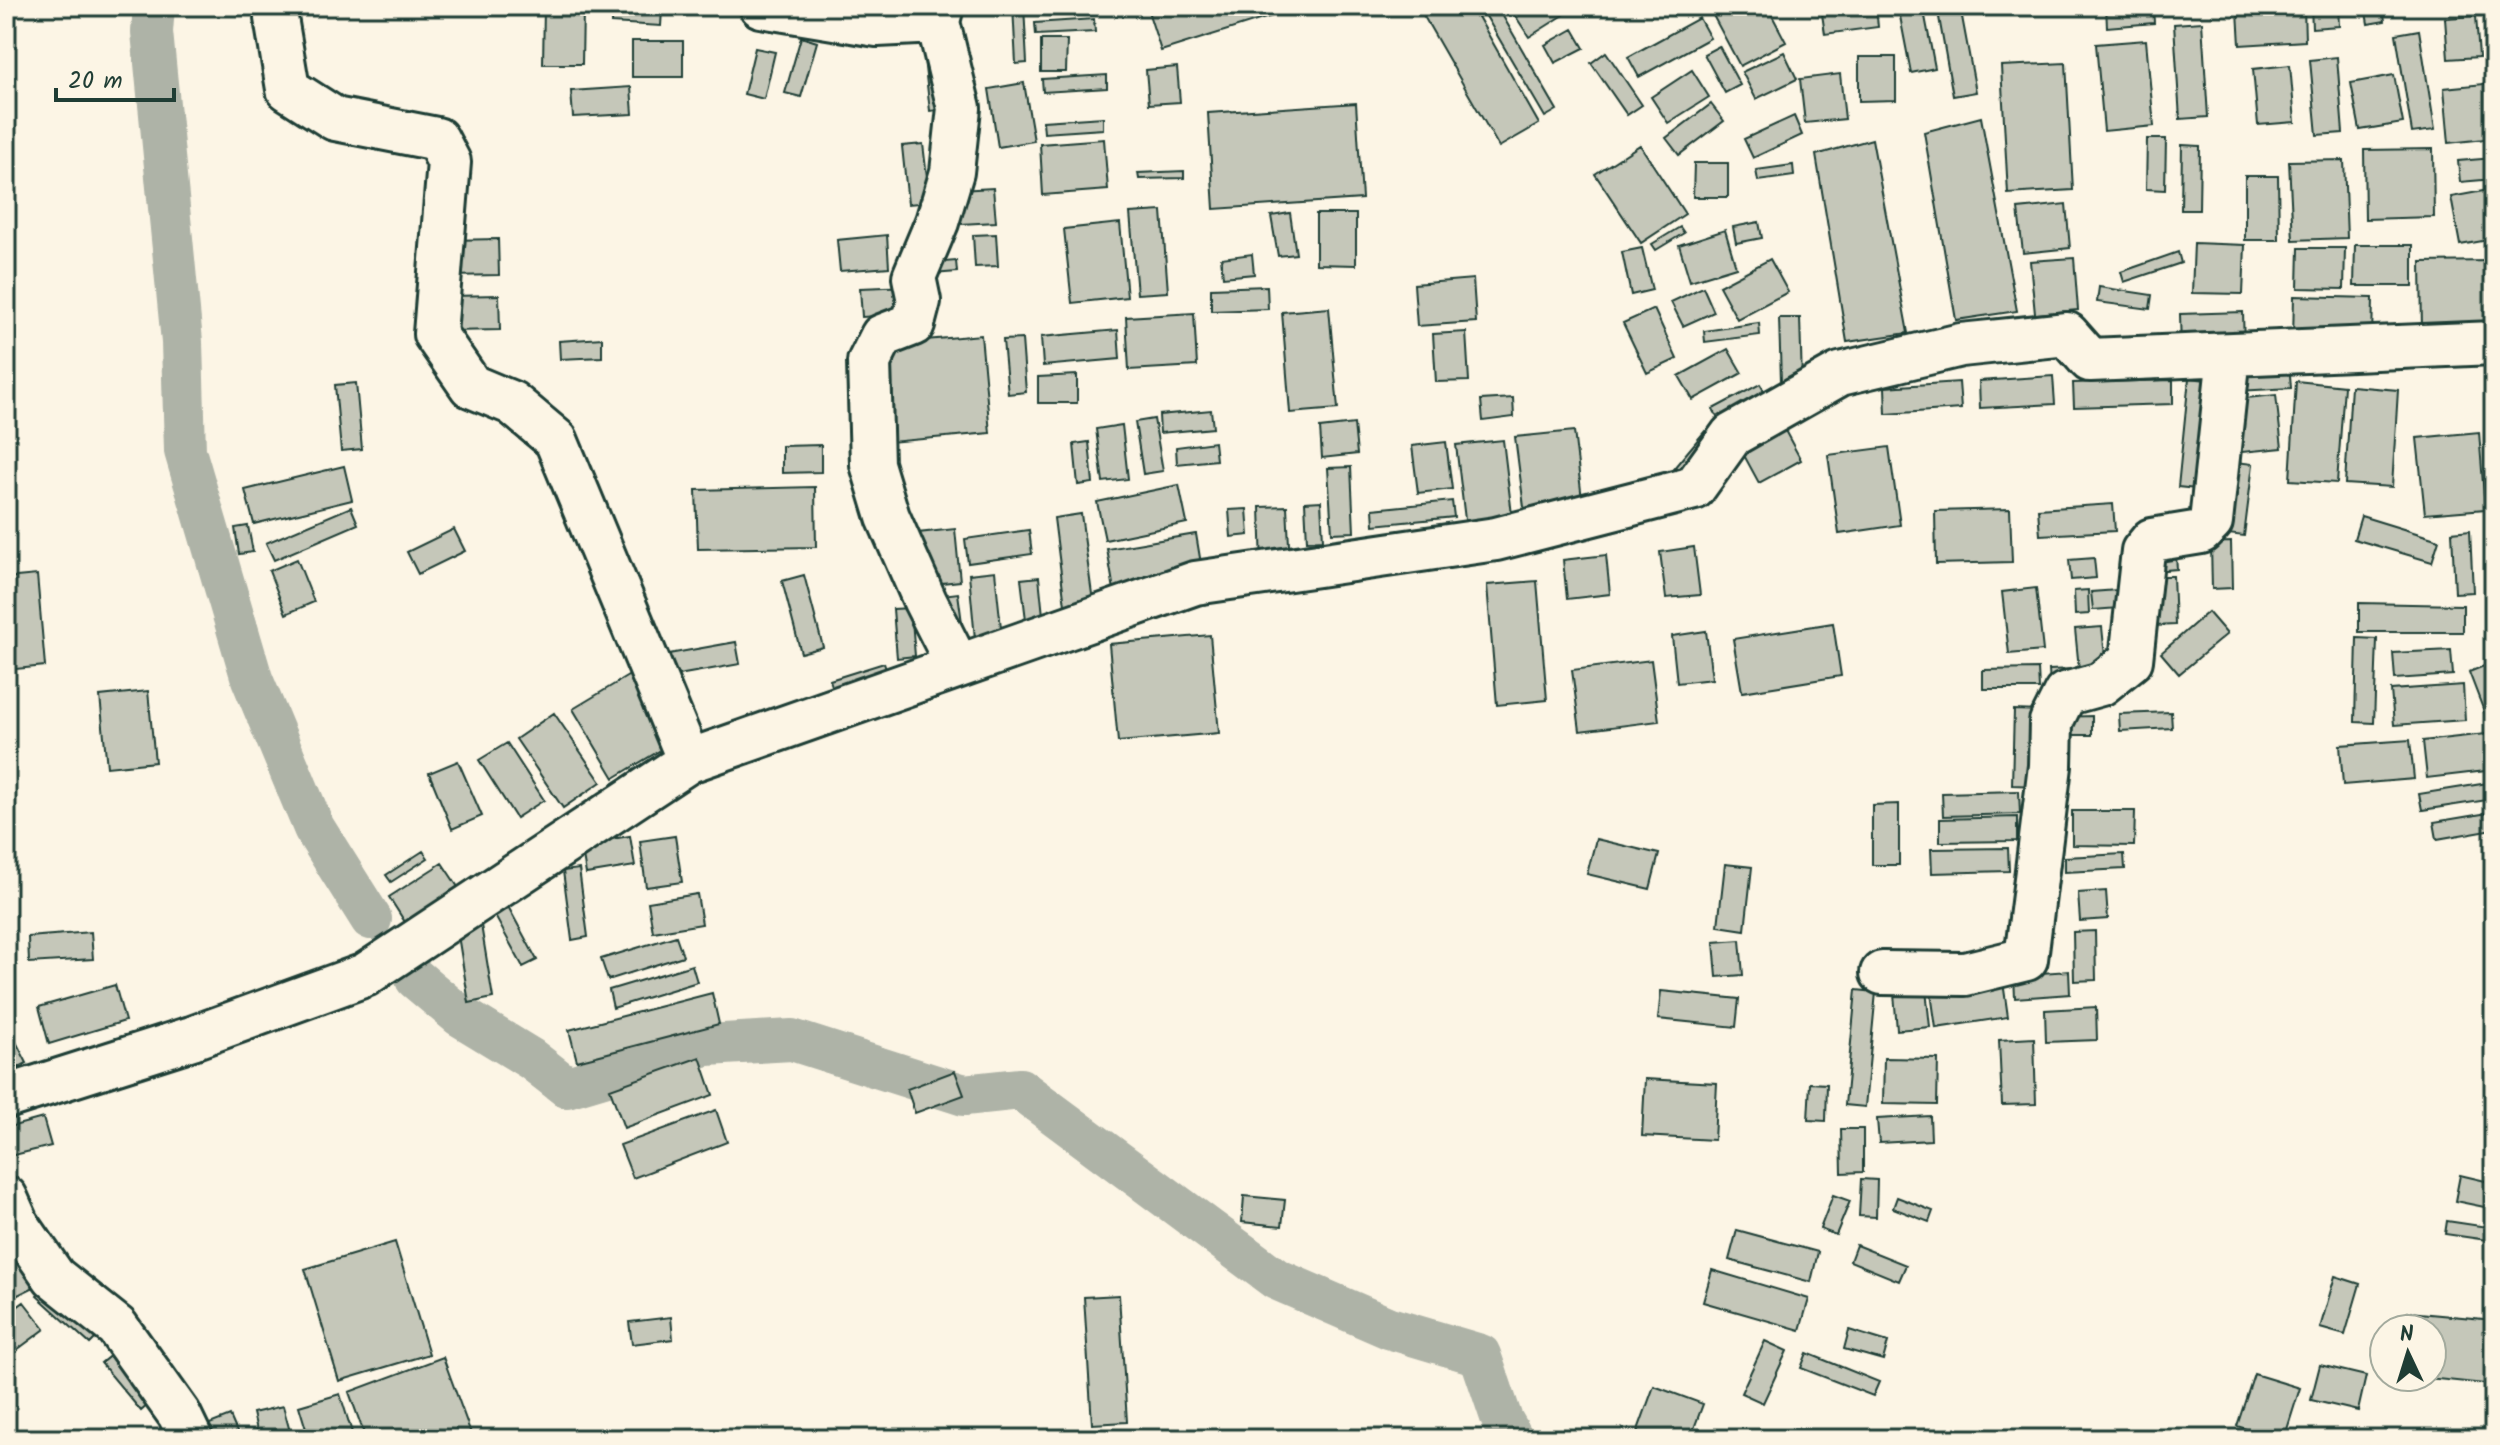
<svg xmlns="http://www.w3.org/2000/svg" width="2500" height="1445" font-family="Kalam,sans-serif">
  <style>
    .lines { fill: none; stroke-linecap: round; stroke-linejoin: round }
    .canal { stroke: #aeb3a7; stroke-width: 42 }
    .building { fill: #c5c7b9; stroke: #1f3d34; stroke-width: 2 }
    .minor-casing { stroke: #1f3d34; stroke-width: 48 }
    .minor { stroke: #fcf5e5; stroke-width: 42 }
  </style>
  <rect width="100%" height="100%" fill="#fcf5e5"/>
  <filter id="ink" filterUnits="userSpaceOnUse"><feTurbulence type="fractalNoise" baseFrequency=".0125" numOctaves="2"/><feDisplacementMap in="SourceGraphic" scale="16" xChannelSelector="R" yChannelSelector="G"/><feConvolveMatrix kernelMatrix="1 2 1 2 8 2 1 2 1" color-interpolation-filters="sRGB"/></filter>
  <g filter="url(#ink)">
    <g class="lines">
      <path class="canal" d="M154,6L152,32L182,342L185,451L252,679L314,828L371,919
        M416,979L459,1015L531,1059L567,1087L707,1045L792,1040L964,1095L1020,1089L1276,1279L1389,1328L1480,1355L1502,1420L1513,1439"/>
    </g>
    <path class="building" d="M959,6H976L977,12L959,14Z
      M1013,6H1024L1027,63L1016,64Z
      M1164,6H1279L1282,13L1161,51L1148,11Z
      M1418,6H1472L1539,124L1499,147Z
      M1480,6H1497L1557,110L1545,117Z
      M1509,6H1578L1529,37Z
      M1708,6H1767L1786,42L1740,66Z
      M1898,6H1923L1935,68L1911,73Z
      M1937,6H1960L1976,92L1953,96Z
      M2106,6H2153L2154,23L2107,27Z
      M2311,6H2338L2339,26L2312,28Z
      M2365,6H2383L2385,21L2368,24Z
      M612,7L662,10L661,26L611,23Z
      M1876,7L1878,27L1825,34L1822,14Z
      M2304,7L2305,41L2240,45L2238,11Z
      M544,8L583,9L582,64H543Z
      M2476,16L2479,57L2448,59L2445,18Z
      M1699,18L1710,38L1639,77L1628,57Z
      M1094,19L1095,32L1036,35L1035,23Z
      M2202,22L2208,117L2180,119L2174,24Z
      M1573,29L1584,48L1555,63L1545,45Z
      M2419,30L2435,130L2412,133L2396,34Z
      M801,37L817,42L801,97L785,93Z
      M1041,40H1067L1066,72H1041Z
      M2146,40L2154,126L2104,131L2096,44Z
      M632,41H683V77H632Z
      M1719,46L1740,85L1725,93L1704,54Z
      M755,48L775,52L764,99L744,94Z
      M923,50L947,109L930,111Z
      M1606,52L1642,105L1627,115L1591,63Z
      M1784,52L1797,79L1756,99L1742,72Z
      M1859,57H1896V100L1859,101Z
      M2337,57L2343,133L2317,135L2310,60Z
      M2066,63L2073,190L2008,194L2001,66Z
      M2290,65L2295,122L2258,125L2253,69Z
      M1177,67L1180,102L1149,104L1146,70Z
      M1692,70L1709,97L1668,123L1651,97Z
      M1840,74L1845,119L1805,123L1800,79Z
      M1107,75V88L1043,92L1042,79Z
      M2394,75L2403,123L2360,130L2351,83Z
      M1024,83L1034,141L998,147L989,89Z
      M2494,83V138L2449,143L2444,88Z
      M631,87L633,114L573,117L571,91Z
      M1356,103L1362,199L1214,209L1208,113Z
      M1711,104L1724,121L1679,155L1666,138Z
      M1794,116L1802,135L1753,158L1744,139Z
      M1103,117V129L1044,133L1043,121Z
      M1981,117L2017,311L1956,320L1924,132Z
      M1104,139L1108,190L1043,195L1040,144Z
      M1872,139L1908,333L1847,342L1816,155Z
      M2147,139H2166L2165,190L2146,189Z
      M923,144L930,202L908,204L902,146Z
      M1640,145L1685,214L1641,243L1595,174Z
      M2182,145L2200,146L2199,210H2181Z
      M2433,149L2434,217L2365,219L2364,150Z
      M2494,158V179L2460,182L2458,161Z
      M2344,160L2347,238L2293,240L2289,161Z
      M1694,163H1728V197H1693Z
      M1793,165L1794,176L1758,181L1756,170Z
      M1184,171V178L1139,179L1138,173Z
      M2245,176H2278L2279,240H2245Z
      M993,188L996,222L961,224L959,190Z
      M2494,189V239L2460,245L2451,197Z
      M2066,204L2070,248L2023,253L2018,209Z
      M1162,211L1168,292L1137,294L1130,213Z
      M1290,213L1296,254L1278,256L1271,216Z
      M1316,214H1356V265L1316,264Z
      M1759,222L1762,238L1736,243L1733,227Z
      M1120,223L1127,297L1072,303L1064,229Z
      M1680,227L1684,233L1656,250L1652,244Z
      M1725,230L1736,267L1690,281L1679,245Z
      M996,234L998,266L975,267L973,235Z
      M887,235L889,267L840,271L837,240Z
      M498,239L499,275L450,276L449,240Z
      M2194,243L2245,245L2243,294L2192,293Z
      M2355,245H2413V286H2354Z
      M1642,248L1652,290L1631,295L1622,252Z
      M2299,248H2345L2344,289L2298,288Z
      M2178,252L2181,263L2124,282L2121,272Z
      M1252,254L1254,274L1223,277L1221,258Z
      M2074,258L2078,310L2035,314L2030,261Z
      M1770,259L1788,292L1737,319L1719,286Z
      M956,261L957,272L921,275L920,264Z
      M2490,261L2491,329L2422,331L2421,262Z
      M1473,279L1476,322L1417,326L1414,284Z
      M910,286L911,314L862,317L860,288Z
      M1267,286L1268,309L1211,311V288Z
      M1703,287L1714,312L1683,326L1671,302Z
      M2099,287L2152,295L2150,309L2097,302Z
      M499,295L500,330L451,331L450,296Z
      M2294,296L2373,298L2372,340L2293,339Z
      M1329,308L1338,409L1290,413L1282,312Z
      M1654,309L1677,359L1647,373L1623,323Z
      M2243,312L2244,346L2181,349L2180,314Z
      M1194,313L1197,366L1129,370L1126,317Z
      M1779,318H1800L1802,381H1781Z
      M1759,323L1760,335L1705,342L1704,331Z
      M1118,330L1120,359L1043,366L1041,337Z
      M1466,332L1469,381L1436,382L1433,334Z
      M981,335L990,433L890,442L881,344Z
      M602,338V357L560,359L559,341Z
      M1022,339L1026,392L1008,394L1003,340Z
      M1728,349L1742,373L1693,400L1679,376Z
      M2289,362L2291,388L2238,391L2236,366Z
      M1077,375V403H1038V377Z
      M2053,376L2055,404L1980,408L1979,381Z
      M2189,378L2216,381L2205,490L2178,487Z
      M2173,380V404L2074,407L2073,383Z
      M2296,381L2344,386L2337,483L2290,480Z
      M1959,382L1961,409L1886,414L1885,387Z
      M356,383L362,449L341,451L335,385Z
      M1760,384L1770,401L1723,427L1713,409Z
      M2351,386L2398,390L2392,487L2345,484Z
      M2276,395L2282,448L2232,453L2226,400Z
      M1513,398L1514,417L1483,421L1481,400Z
      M1211,410L1213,428L1160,433L1159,415Z
      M1154,419L1163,471L1143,474L1135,422Z
      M1354,424L1357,454L1322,458L1320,428Z
      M1122,425L1128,479L1103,482L1096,429Z
      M1782,425L1801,460L1759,483L1740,448Z
      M1574,431L1583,508L1525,515L1515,437Z
      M1705,431L1715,440L1679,483L1669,474Z
      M2479,432L2485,509L2425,514L2417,438Z
      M1503,440L1513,523L1466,528L1456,445Z
      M1089,442L1093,483L1078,485L1074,444Z
      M1214,442L1216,460L1177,464L1176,447Z
      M1446,442L1452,489L1418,493L1412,446Z
      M821,445V472L782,473V446Z
      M1889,447L1900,525L1839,534L1828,455Z
      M2228,461L2253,464L2244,536L2219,533Z
      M344,466L352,500L254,524L245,490Z
      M1351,467L1354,532L1332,533L1328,468Z
      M1179,485L1187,523L1105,540L1097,502Z
      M815,487L816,547L698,549L696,490Z
      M1321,501L1323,540L1307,541L1305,502Z
      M1452,501L1454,517L1374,525L1373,509Z
      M2113,504L2115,531L2040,535L2038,509Z
      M1287,506L1290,565L1262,566L1260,507Z
      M351,507L358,524L274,560L266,543Z
      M1247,509L1249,535L1231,537L1229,510Z
      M2010,509L2012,562L1936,564L1935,511Z
      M1081,514L1094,609L1066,613L1054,518Z
      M2361,516L2439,540L2432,562L2354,539Z
      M248,526L253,552L239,554L235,528Z
      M454,529L465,551L418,574L407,552Z
      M955,529L960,581L923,585L918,533Z
      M1029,530L1032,554L968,563L965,539Z
      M2470,530L2473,592L2455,593L2452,532Z
      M1196,534L1203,576L1114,590L1107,549Z
      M2231,542L2232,588L2212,589L2211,543Z
      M2175,543L2177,569L2152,571Z
      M1694,547L1700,595L1666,598L1660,552Z
      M1606,555L1610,594L1567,599L1563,560Z
      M2094,558L2096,578L2071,580L2069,560Z
      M297,559L314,602L286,614L269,571Z
      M995,571L1003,647L976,650L969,574Z
      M37,575L45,666L6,670V578Z
      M804,575L823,647L801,653L782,581Z
      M2153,576H2173L2175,625L2155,626Z
      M1039,577L1044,625L1027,628L1021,579Z
      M1537,581L1547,700L1497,705L1487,585Z
      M2036,588L2043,651L2009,654L2002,592Z
      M2131,589L2132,607L2093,610L2091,592Z
      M2088,590L2089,614L2075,615L2074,591Z
      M958,593L964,638L942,595Z
      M2359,603L2463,605V632H2359Z
      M911,608L915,656L897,658L893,609Z
      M2208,612L2227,634L2179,674L2161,653Z
      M1833,623L1841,676L1742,692L1733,639Z
      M2102,627L2106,666L2079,669L2075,629Z
      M1706,631L1712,679L1677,683L1672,636Z
      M1210,635L1219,733L1118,742L1109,644Z
      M2357,638L2377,639L2374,723L2355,722Z
      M736,642L740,664L667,677L663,655Z
      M2451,650L2453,675L2395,679L2393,653Z
      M1651,660L1659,721L1580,731L1572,670Z
      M2494,662V717L2487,719L2469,672Z
      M884,663L888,676L835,694L830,680Z
      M2038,669L2039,689H1983V670Z
      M2073,669L2074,683L2050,684L2049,670Z
      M633,673L674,742L614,778L573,709Z
      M2463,685L2465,720L2394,725L2391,690Z
      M148,691L155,762L107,767L100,696Z
      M2014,710L2040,711L2039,786L2012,785Z
      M2171,712L2172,728L2120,731L2119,714Z
      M554,713L601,782L563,808L516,739Z
      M2092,716V735H2062L2061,717Z
      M2494,733V770L2427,778L2423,741Z
      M2410,740L2414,779L2343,785L2340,745Z
      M507,743L544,800L516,818L479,760Z
      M458,761L482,816L452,829L429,773Z
      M2494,782V799L2422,810L2419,794Z
      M2019,791L2020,814L1943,816L1942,793Z
      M1899,804V865H1872V805Z
      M2072,811H2135L2134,846L2072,845Z
      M2494,812V829L2437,839L2434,822Z
      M2017,817V841L1940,842V819Z
      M630,836L635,866L586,874L581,844Z
      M675,836L682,882L646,887L640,841Z
      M1596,839L1659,854L1650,889L1587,874Z
      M2008,848L2009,871L1932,873L1931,849Z
      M423,851L428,858L391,882L386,875Z
      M2124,854L2125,869L2065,872V857Z
      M442,863L458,887L405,922L389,897Z
      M1725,864L1752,867L1745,930L1718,926Z
      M579,869L588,937L572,940L563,871Z
      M2106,891L2108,919L2080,921L2078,893Z
      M697,894L702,924L653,932L648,902Z
      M504,899L537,960L523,967L490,907Z
      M481,925L493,998L469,1003L457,929Z
      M2095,931L2096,980L2074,981L2073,932Z
      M91,932L93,959L29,963L28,937Z
      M676,936L683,956L608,980L601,959Z
      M1740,940L1743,975L1717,977L1714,942Z
      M692,965L697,982L613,1008L609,990Z
      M2069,971L2070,994L2015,998L2014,975Z
      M2003,982L2008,1017L1936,1028L1931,993Z
      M115,985L125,1021L49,1044L39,1007Z
      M1856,990L1876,992L1865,1107L1845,1105Z
      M1926,990L1930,1027L1897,1030L1894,993Z
      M1661,991L1739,999L1736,1027L1658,1019Z
      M712,993L719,1024L577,1061L569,1030Z
      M2096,1007L2097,1040L2046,1042L2045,1010Z
      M11,1032L27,1063L6,1074V1035Z
      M2034,1038L2036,1104L2002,1105L1999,1040Z
      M700,1057L713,1095L624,1128L610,1089Z
      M1884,1058L1938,1059L1937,1105L1883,1104Z
      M955,1071L964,1095L915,1113L907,1089Z
      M1645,1079L1717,1083L1714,1140L1642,1136Z
      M1810,1083L1827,1084L1826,1121L1808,1120Z
      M716,1110L727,1142L633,1178L620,1145Z
      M1930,1116L1931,1140L1879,1143L1877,1119Z
      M43,1118L51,1146L6,1157V1128Z
      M1841,1129H1863V1172L1842,1173Z
      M2460,1175L2494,1183V1209L2455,1201Z
      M1861,1179L1877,1180L1876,1217L1859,1216Z
      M1833,1195L1850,1201L1836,1235L1820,1229Z
      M1244,1196L1285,1200L1282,1226L1242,1222Z
      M1897,1197L1933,1211L1929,1222L1893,1208Z
      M2447,1221L2494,1228V1241L2445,1234Z
      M6,1222L40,1284L6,1301Z
      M1737,1230L1818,1252L1811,1282L1729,1260Z
      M395,1242L429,1354L339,1381L305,1269Z
      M1856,1245L1906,1265L1899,1281L1850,1261Z
      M1712,1270L1809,1299L1800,1330L1703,1302Z
      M2335,1276L2360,1284L2345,1335L2320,1328Z
      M48,1284L102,1332L90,1344L37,1296Z
      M1119,1295L1127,1422L1092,1424L1084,1297Z
      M24,1302L45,1329L6,1358V1315Z
      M2408,1312L2494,1320V1385L2418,1377H2432V1329H2406Z
      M671,1317L673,1339L632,1344L629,1322Z
      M1849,1330L1888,1342L1883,1360L1844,1349Z
      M1765,1341L1787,1351L1763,1403L1741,1393Z
      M117,1350L157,1397L141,1411L101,1363Z
      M1807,1353L1879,1382L1873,1396L1801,1368Z
      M443,1357L473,1439H366L349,1392Z
      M2320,1365L2366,1376L2358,1411L2311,1400Z
      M2254,1374L2300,1388L2284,1439H2277L2237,1426Z
      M1654,1386L1703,1404L1690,1439H1653L1637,1433Z
      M340,1394L354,1439H309L299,1406Z
      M283,1406L292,1439H259L253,1413Z
      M230,1416L240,1439H212L207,1425Z"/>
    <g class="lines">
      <g class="minor-casing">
        <path id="minor" d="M277,6L276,18L288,89L335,119L437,139L449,162L435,334L471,386L512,403L556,440L689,761
          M761,6L877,25L938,22L942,6
          M938,22L959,108L952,172L937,222L914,277L919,301L913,324L882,336L869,362L872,464L888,517L925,601L958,666
          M1882,973L1965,974L2026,959L2050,766L2051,722L2065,694L2101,684L2131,660L2143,551L2152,540L2201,532L2211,522L2229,355
          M6,1097L192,1038L365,975L689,761L1195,583L1496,539L1694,488L1732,435L1840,374L1961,345L2067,334L2090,360L2494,343
          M6,1198L18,1225L54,1277L117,1327L179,1414L191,1439"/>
      </g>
      <use href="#minor" class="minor"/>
    </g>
  </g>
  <rect width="2500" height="1445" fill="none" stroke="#fcf5e5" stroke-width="32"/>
  <rect x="16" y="16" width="2468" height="1413" fill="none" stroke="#1f3d34" stroke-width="3" filter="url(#ink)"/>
  <g transform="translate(2408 1353) rotate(356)"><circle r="38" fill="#fcf5e5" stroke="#a4ab9e" stroke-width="2"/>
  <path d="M0-6L14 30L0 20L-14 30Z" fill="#1f3d34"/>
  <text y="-12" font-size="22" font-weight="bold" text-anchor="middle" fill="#1f3d34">N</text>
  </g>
  <path d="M56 88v12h118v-12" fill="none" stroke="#1f3d34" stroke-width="4"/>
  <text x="68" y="88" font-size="24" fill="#1f3d34" stroke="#fcf5e5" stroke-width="6" paint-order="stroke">20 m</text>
</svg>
